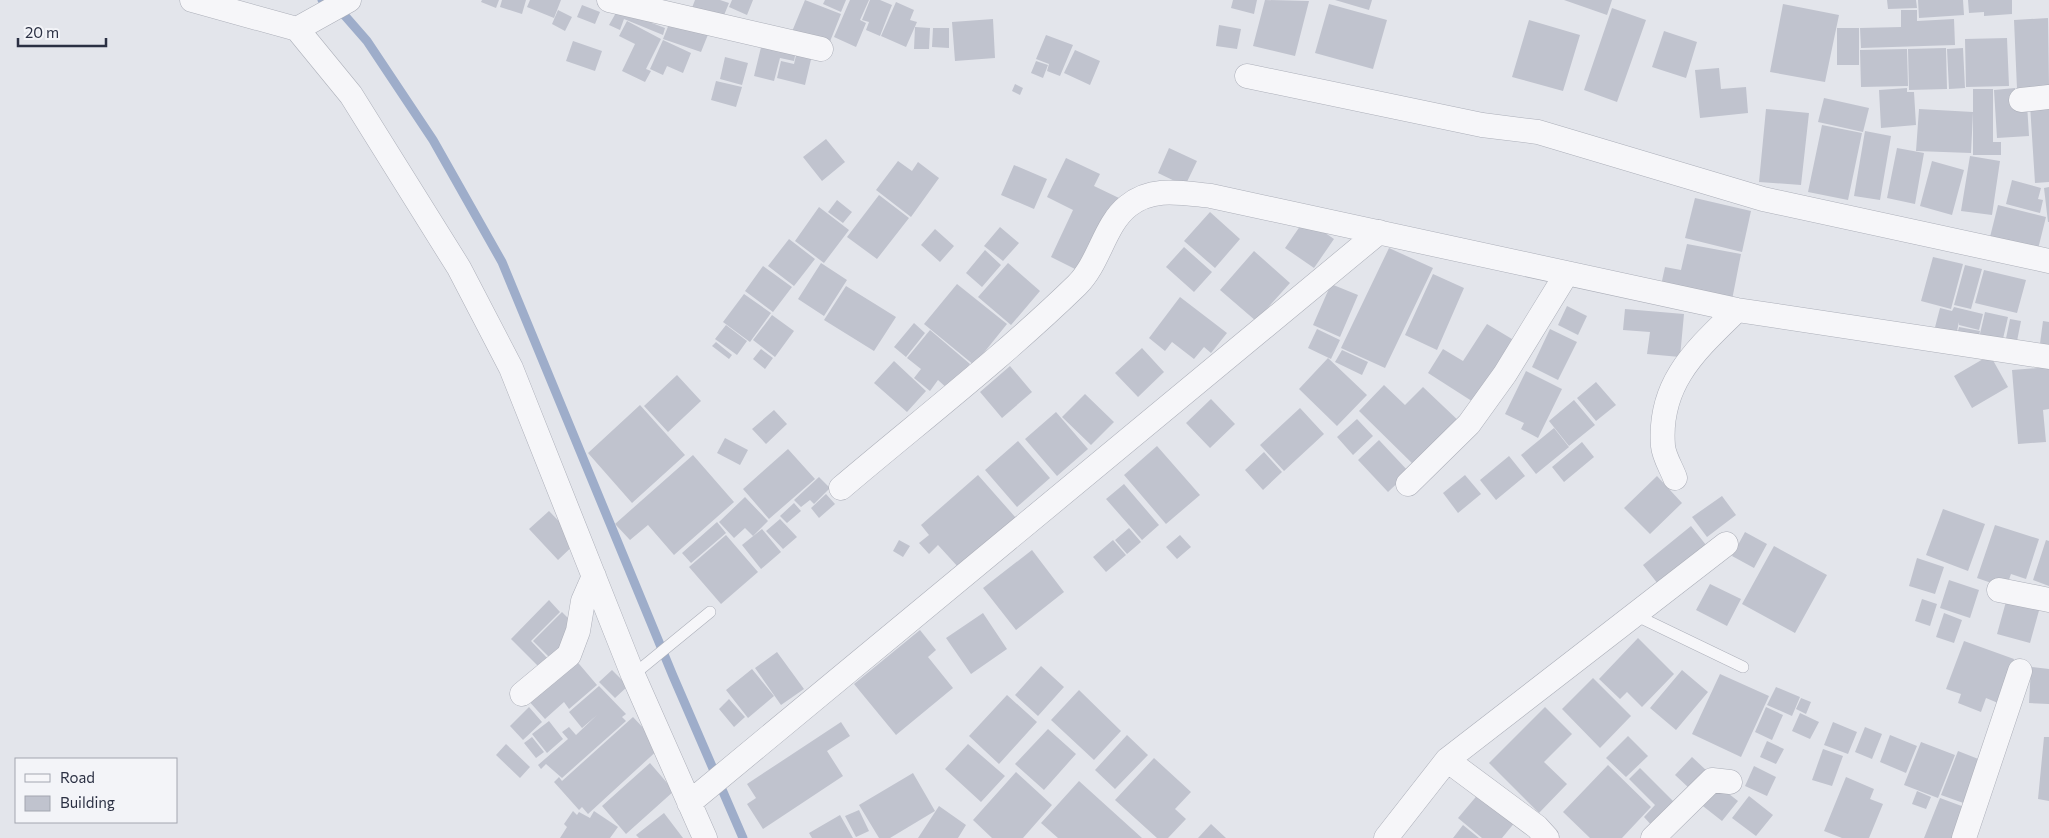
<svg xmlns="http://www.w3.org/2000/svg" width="2049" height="838" font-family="Commissioner,sans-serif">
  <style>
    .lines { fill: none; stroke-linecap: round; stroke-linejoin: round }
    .stream { stroke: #9eadca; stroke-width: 9 }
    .building { fill: #c0c3ce }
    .service-casing { stroke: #acafb9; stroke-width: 12 }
    .minor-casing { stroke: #acafb9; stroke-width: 25 }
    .service { stroke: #f6f6f9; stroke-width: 11 }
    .minor { stroke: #f6f6f9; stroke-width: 24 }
  </style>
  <rect width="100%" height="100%" fill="#e3e5eb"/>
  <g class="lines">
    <path class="stream" d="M322,0L339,9L367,41L433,140L502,262L673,676L743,838"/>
  </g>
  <path class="building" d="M482,0H499L496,8L481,2Z
    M502,0H526L522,14L500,7Z
    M530,0H561L554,18L527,7Z
    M695,0H720L729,3L720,25L690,13Z
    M732,0H753L747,15L729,7Z
    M805,0L841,14L827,49L791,34Z
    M825,0H846L841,12L823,4Z
    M850,0H869L860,20L866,23L856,47L834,37Z
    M870,0H880L892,5L880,36L866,30L869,22L862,20Z
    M1233,0H1257L1254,14L1231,8Z
    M1265,0L1309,1L1295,56L1253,46Z
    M1335,0H1372L1369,10Z
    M1564,0H1612L1607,15Z
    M1887,0H1916L1917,8L1888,9Z
    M1918,0H1963L1964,15L1919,18Z
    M1968,0H2012V14L1984,16V12L1969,13Z
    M896,2L914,10L910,20L917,22L906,47L881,36Z
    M621,4L654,18L652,23L665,28L663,35L624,19L620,30L609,25Z
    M1329,4L1387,20L1373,69L1315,53Z
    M1783,4L1839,15L1825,82L1770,72Z
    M582,5L600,12L595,24L577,17Z
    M1612,8L1646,20L1617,102L1584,90Z
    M558,10L572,17L565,31L552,24Z
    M1901,10H1917V21L1954,19L1955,45L1861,48L1860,28L1901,27Z
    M2048,18L2049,87L2017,89L2014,20Z
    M671,19L709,32L701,52L663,39Z
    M993,19L995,58L955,61L952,22Z
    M1529,20L1580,35L1563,91L1512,77Z
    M627,21L661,39L646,69L651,71L645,82L622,71L635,44L619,36Z
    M1219,25L1241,29L1237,49L1216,46Z
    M915,27L930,28L929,49H914Z
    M933,28H949V48L932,47Z
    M1837,28H1859V65H1837Z
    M1664,31L1697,42L1686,78L1652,67Z
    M1046,35L1073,45L1060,76L1047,71L1049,64L1036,59Z
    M2007,38L2009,86L1966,87L1965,39Z
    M763,39L797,47L794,61L780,58L774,81L754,76Z
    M663,40L691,53L683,73L667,66L663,75L650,69Z
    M573,41L602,51L595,71L566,61Z
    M798,47L813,51L805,85L777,78L781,61L794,64Z
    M1946,48L1947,89L1909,90L1908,49Z
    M1963,48L1965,88L1949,89L1947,49Z
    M1907,49L1908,86L1861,87L1860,50Z
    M1075,50L1100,61L1090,85L1064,73Z
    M725,57L748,63L742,85L720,79Z
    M1036,61L1048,65L1043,78L1031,73Z
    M1719,68L1721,89L1746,87L1748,113L1700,118L1695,70Z
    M716,81L742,87L736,107L711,100Z
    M1015,84L1023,88L1020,95L1012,91Z
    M1907,88V92H1914L1916,125L1881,128L1879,90Z
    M2015,88V105L2027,104L2029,136L1997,138L1994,90Z
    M1973,89H1993V142H2001V155H1973Z
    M1824,98L1869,108L1863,132L1818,122Z
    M2049,104V182L2035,183L2030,105Z
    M1766,109L1809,113L1801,185L1759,182Z
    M1919,109L1973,112L1971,153L1916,151Z
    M1822,125L1862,133L1848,200L1808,192Z
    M1865,131L1891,136L1880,200L1854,196Z
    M826,139L845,162L822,181L803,157Z
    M1169,148L1197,161L1185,186L1158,173Z
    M1897,148L1924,153L1915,204L1887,198Z
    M1970,156L2000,161L1992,215L1961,211Z
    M1066,158L1100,174L1094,186L1119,198L1095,248L1088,245L1077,270L1051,257L1073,210L1047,197Z
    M898,161L912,171L918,162L939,178L911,217L876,190Z
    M1932,161L1964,170L1952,215L1920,206Z
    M1014,165L1047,179L1034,209L1001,195Z
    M2012,180L2041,188L2038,199L2043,200L2040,213L2006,204Z
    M2049,187V222H2048L2044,188Z
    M879,195L909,218L877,259L847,237Z
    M1695,198L1751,211L1742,252L1685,238Z
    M837,200L852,212L843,223L828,212Z
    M1998,205L2046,217L2037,253L1989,241Z
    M819,207L849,230L824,263L795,241Z
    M1210,212L1240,239L1215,268L1184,241Z
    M1305,219L1334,239L1314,268L1285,248Z
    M1000,227L1019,243L1003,261L984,246Z
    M935,229L954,246L940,262L921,245Z
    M789,239L815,259L794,286L768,266Z
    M1687,244L1741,254L1731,305L1660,290L1665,267L1681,270Z
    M1184,247L1212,272L1194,292L1166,267Z
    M1389,248L1433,268L1385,368L1341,348Z
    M985,250L1001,265L982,287L966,273Z
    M1254,251L1290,283L1256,321L1220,290Z
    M1933,257L1963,264L1951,309L1921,301Z
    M821,263L847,280L824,316L798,299Z
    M1008,263L1040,291L1011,325L978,297Z
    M1965,265L1982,269L1971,309L1954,305Z
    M763,266L792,287L773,312L745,291Z
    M1984,270L2026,280L2017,313L1975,303Z
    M1433,274L1464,288L1437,350L1405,335Z
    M957,284L1007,324L974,365L924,324Z
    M1331,284L1358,295L1340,337L1313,325Z
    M846,286L896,317L874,351L824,320Z
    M744,294L771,313L750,342L723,322Z
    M1180,297L1227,333L1211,353L1204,347L1194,359L1172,342L1165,351L1149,338Z
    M1567,306L1587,316L1578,335L1558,325Z
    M1954,307L1983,314L1979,330L1959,325V322L1955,340L1933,335L1940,308L1952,311Z
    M1625,309L1684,314L1680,357L1647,354L1650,332L1623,330Z
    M1985,312L2008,317L2002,343L1979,338Z
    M772,315L794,331L775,357L753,340Z
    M2010,319L2021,321L2015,351L2004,348Z
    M2043,321L2049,322V352L2039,351Z
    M914,323L925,333L906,357L894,347Z
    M1487,324L1517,342L1478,405L1428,373L1443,349L1463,361Z
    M726,325L747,341L737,355L715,339Z
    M1959,327L1980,331L1977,344L1956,339Z
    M1317,329L1340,340L1331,359L1308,348Z
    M1550,329L1577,342L1558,380L1532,367Z
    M930,330L970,364L949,390L938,380L930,391L914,378L921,369L907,358Z
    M716,342L732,355L729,359L712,346Z
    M1142,348L1164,372L1138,397L1115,373Z
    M761,349L773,358L765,369L753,359Z
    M1342,350L1368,362L1362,375L1335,362Z
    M1990,355L2008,387L1972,408L1954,376Z
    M1328,358L1367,395L1337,426L1299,389Z
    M894,361L926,391L907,412L874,383Z
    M1010,366L1032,392L1002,418L980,392Z
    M2049,367V409L2043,410L2046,442L2018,444L2012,370Z
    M1526,371L1562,389L1538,438L1521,429L1524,423L1505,414Z
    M677,375L701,401L668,432L644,406Z
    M1596,382L1616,405L1596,421L1577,398Z
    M1384,385L1405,405L1423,387L1462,424L1418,469L1359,411Z
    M1085,394L1114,422L1091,445L1062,417Z
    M1211,399L1235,424L1210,448L1186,423Z
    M1574,400L1595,425L1569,446L1549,421Z
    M640,405L685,455L632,503L588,453Z
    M1300,408L1324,434L1284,471L1260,445Z
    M774,410L787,424L766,444L752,429Z
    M1056,412L1088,449L1057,476L1025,439Z
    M1357,419L1373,436L1353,455L1337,437Z
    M1554,428L1569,447L1536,474L1521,455Z
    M725,438L748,450L740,465L717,453Z
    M1379,440L1409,472L1388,492L1358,460Z
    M1018,441L1050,478L1017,507L985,470Z
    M1582,442L1594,457L1564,482L1552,467Z
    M1157,446L1200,495L1166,524L1124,475Z
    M788,449L815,479L769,519L743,489Z
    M1264,452L1282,472L1263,490L1245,470Z
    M693,455L734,502L674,555L648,525L630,540L615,524Z
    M1509,456L1525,476L1496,500L1480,480Z
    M978,475L1016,518L959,568L938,545L929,554L919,543L929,535L921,525Z
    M1465,475L1481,494L1458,513L1443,493Z
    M1657,476L1682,503L1650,534L1624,508Z
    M819,477L830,488L814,504L810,500L801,507L794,500Z
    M1124,484L1159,525L1142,540L1106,499Z
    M826,494L835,504L819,518L811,508Z
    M1722,496L1736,515L1707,537L1692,517Z
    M745,497L768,521L753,536L745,528L734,538L719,522Z
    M794,503L801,511L787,523L780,516Z
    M1943,509L1985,524L1968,571L1926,555Z
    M549,511L578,541L558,560L529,529Z
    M780,519L797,537L783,549L766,531Z
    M717,522L726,533L691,563L682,553Z
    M1995,525L2039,539L2026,579L2011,574L2006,588L1977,578Z
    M1691,526L1706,545L1658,584L1643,565Z
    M1129,528L1141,542L1127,554L1115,540Z
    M762,529L781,552L761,569L742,545Z
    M1745,532L1767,544L1754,568L1732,556Z
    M726,535L758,572L721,604L689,567Z
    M1180,535L1191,547L1177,559L1166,547Z
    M899,540L910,546L903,557L893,551Z
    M1113,540L1126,555L1106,572L1093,557Z
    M2046,540L2049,541V586L2033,580Z
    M1774,546L1827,575L1795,633L1742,604Z
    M1032,550L1064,592L1016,630L983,588Z
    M1917,558L1944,567L1935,594L1909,586Z
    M1949,580L1979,590L1970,618L1940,608Z
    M1710,584L1741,599L1727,626L1696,610Z
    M2007,598L2040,607L2030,643L1997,634Z
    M1922,599L1937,604L1930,626L1915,621Z
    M549,600L560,612L531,641L549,660L541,669L511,639Z
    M562,612L571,621L576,633L551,659L533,641Z
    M983,613L1007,649L971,674L946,638Z
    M1944,613L1962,620L1954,643L1936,637Z
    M920,630L936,650L928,657L953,688L896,735L854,684Z
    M1638,638L1674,674L1642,707L1627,692L1620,699L1599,679Z
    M1964,641L2014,659L1998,703L1986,698L1981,712L1958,703L1961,694L1946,689Z
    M777,652L804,689L781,705L755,668Z
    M574,658L597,685L569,709L564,702L545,719L527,699Z
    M1041,666L1064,687L1038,716L1015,695Z
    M2031,667L2049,669V704L2029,703Z
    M752,669L774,696L748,718L726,690Z
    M612,670L628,686L615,698L599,682Z
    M1682,670L1708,692L1676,730L1650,708Z
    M1720,674L1769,696L1741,757L1692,734Z
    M1593,678L1631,716L1600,748L1562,709Z
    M599,686L626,714L622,717L626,721L562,778L546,764L541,769L538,765L568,739L562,732L569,727L576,735L597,715L582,728L569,712Z
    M1776,687L1800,697L1792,716L1767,705Z
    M1079,690L1121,731L1094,760L1051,720Z
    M1007,695L1037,722L999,764L969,736Z
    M1801,698L1811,702L1806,714L1796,709Z
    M729,699L745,717L734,727L719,709Z
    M529,707L542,722L523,740L510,726Z
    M1545,707L1572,734L1544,762L1567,784L1539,813L1489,763Z
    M1766,707L1783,715L1772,740L1755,732Z
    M1800,713L1819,722L1810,739L1792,731Z
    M633,717L661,747L588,814L582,807L579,810L554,782L559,777L562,781Z
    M549,721L563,739L547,753L532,734Z
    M841,722L850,736L827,751L843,776L763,829L747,804L756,798L747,784Z
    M1833,722L1857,732L1848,754L1824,745Z
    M1865,727L1882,734L1872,759L1855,752Z
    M1048,729L1076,754L1044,790L1015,764Z
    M1127,735L1148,755L1115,789L1095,770Z
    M1890,735L1917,746L1906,773L1880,762Z
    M1628,736L1648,756L1626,777L1606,758Z
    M532,737L544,752L536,758L524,743Z
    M2044,737H2049V801L2038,799Z
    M1767,741L1784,749L1776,764L1760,757Z
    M1921,742L1955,755L1938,798L1904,785Z
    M506,744L530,767L520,778L496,755Z
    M968,744L1005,776L981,802L945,769Z
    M1823,749L1843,756L1832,786L1812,780Z
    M1958,751L1986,762L1969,805L1941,795Z
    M1692,757L1707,771L1689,788L1675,775Z
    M1154,758L1191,792L1175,809L1186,819L1168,838H1157L1115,800Z
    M650,763L674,791L626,834L602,806Z
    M1608,765L1651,807L1622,838H1590L1563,812Z
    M1754,766L1776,777L1767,796L1745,786Z
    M1640,768L1676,804L1653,827L1644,817L1655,805L1629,779Z
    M1016,772L1052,805L1023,838H992L973,820Z
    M913,773L935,811L890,838H879L859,805Z
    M1846,777L1874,789L1870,799L1883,804L1869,838H1842L1824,831Z
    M1079,781L1142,838H1058L1041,823Z
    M1715,783L1738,801L1722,821L1699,803Z
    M1917,791L1931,797L1926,809L1912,804Z
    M1480,792L1516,821L1502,838H1482L1458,818Z
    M1749,796L1773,815L1756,836L1732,818Z
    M1940,798L1967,808L1955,838H1924Z
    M939,806L966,825L958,838H918Z
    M859,810L869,831L856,837L845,816Z
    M573,811L577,815L579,812L590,818L594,811L618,827L610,838H560L567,827L564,824Z
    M664,813L683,838H639L636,835Z
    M840,815L853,838H812L809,833Z
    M1211,824L1226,838H1198Z
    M1463,825L1479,838H1453Z"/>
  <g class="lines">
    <g class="service-casing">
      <path id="service" d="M1635,615L1743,667
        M633,675L710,612"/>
    </g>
    <g class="minor-casing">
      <path id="minor" d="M192,0L297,29L351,95L459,268L511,368L633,675L705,838
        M609,0L821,49
        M297,29L349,0
        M1247,76L1482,125L1538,132L1763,199L2049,261
        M2021,100L2049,97
        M1675,478C1672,469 1664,457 1663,446C1658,383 1696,350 1737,310
        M1408,484L1469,424L1505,374L1567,273
        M841,488C920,421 1003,357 1077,285C1100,262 1104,225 1128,206C1152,186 1182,193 1211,196L1737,310L2049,357
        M1999,590L2049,600
        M522,694L569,655L578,631L583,601L594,576
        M1447,760L1726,544
        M689,803L1379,232
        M1386,838L1447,760L1537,827L1547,838
        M1653,838L1712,780L1730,782
        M1964,838L2020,671"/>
    </g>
    <use href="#service" class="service"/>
    <use href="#minor" class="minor"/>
  </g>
  <rect x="15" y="758" width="162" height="65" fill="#f3f4f8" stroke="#a3a6b0"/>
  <rect x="25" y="774" width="25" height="8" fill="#f6f6f9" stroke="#a3a6b0"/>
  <text x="60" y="783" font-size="15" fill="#2b3043">Road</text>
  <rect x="25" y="796" width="25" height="15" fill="#c0c3ce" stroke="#a3a6b0"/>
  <text x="60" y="808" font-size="15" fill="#2b3043">Building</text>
  <path d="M18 38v8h88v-8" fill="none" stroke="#2b3043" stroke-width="2.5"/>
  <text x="25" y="38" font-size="15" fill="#2b3043" stroke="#f3f4f8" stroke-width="4" paint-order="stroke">20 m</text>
</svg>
